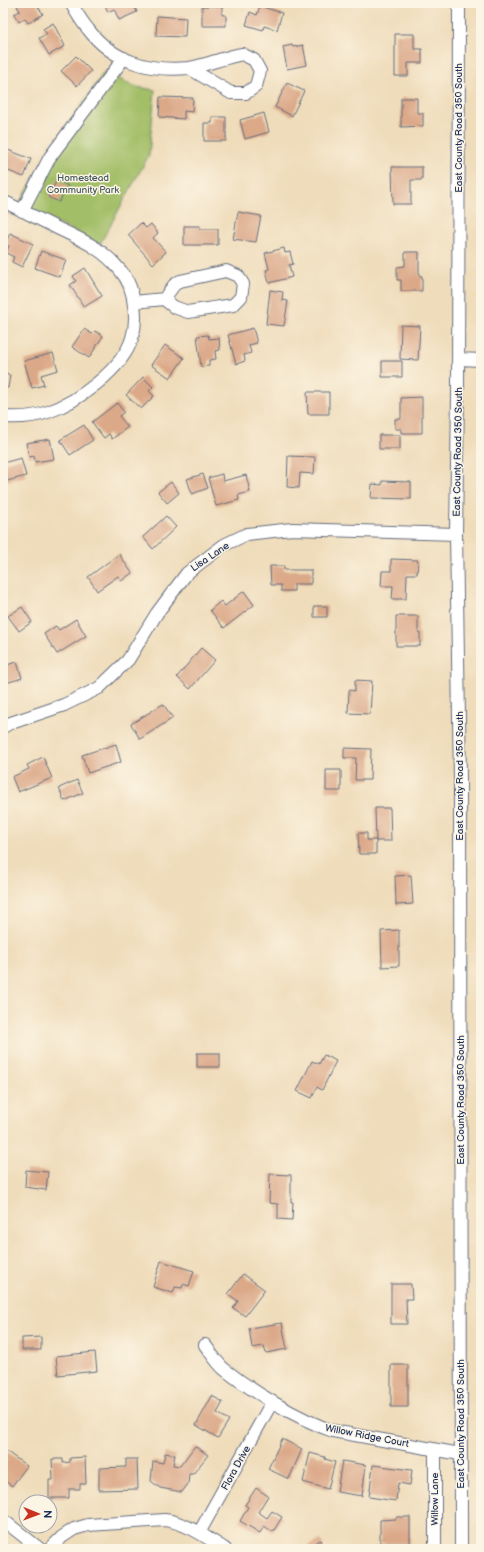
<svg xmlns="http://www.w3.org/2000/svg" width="484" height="1552" font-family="'Balsamiq Sans',sans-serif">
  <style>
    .green { fill: #a2be66; stroke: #5e7662 }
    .building { fill: #dba888 }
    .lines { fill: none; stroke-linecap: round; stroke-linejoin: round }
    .minor-casing { stroke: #656c7e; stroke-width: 14 }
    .minor { stroke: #fff; stroke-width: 12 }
    .labels { text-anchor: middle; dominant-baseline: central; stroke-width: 3; stroke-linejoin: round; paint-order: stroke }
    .street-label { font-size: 10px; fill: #1b2f5e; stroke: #fcf5e5 }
    .park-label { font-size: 10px; fill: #445a60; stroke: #fcf5e5 }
  </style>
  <rect width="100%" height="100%" fill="#fcf5e5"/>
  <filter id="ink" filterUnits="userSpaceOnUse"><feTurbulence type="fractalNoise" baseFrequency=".025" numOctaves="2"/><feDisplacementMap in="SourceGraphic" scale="8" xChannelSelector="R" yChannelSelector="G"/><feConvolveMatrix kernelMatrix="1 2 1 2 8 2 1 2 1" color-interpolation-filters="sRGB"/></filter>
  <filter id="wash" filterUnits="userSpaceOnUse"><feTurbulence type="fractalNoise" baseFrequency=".012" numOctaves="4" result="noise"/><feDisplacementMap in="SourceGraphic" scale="16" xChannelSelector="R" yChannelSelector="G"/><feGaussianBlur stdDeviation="0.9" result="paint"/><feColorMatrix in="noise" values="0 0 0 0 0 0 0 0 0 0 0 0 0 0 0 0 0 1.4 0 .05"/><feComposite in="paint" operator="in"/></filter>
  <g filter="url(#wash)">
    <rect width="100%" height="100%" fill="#efdcba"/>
    <path class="green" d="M104,72L137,87L155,90L149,155L100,244L18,205L56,141Z"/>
    <g id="blocks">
      <path class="building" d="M23,3H40L37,5L43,14L28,23L25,18L19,22L14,14L20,11L17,6Z
        M104,3H133L137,12L119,20L114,9L108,12Z
        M202,6H222V15H226V26H202Z
        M260,6L282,13L277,30L264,26L263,30L246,25L250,12L257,15Z
        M157,16L186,18L185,37L156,36Z
        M53,23L65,46L49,55L39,38L47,34L43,29Z
        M395,34H414V49H422V63H408V76H395Z
        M292,45L293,47L303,45L307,65L287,69L283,47Z
        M76,56L91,71L77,86L61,71Z
        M287,83L304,91L292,116L275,107Z
        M160,97L193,98L192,112L184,111V119L159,117Z
        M401,98H417V113H423V126L401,127Z
        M264,113L269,132L245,139L240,120Z
        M212,117H226V141H204V123H212Z
        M8,150L31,159L24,177L3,169V158H4Z
        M392,167H422V180H411V204H393Z
        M57,180L68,186L59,202L48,197Z
        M238,212L261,216L256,242L233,239Z
        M141,223L146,228L151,224L158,233L153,238L166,252L153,264L128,235Z
        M184,226H200V229H218V245H184Z
        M10,233L33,244L22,267L12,262L14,257L6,253L9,246L5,244Z
        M284,248L285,253L290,252L293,264L289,265L292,277L269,283L266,270L269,269L265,253Z
        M41,251L66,260L60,277L35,268Z
        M405,252H419V276H422V291H401V280H397V267L405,266Z
        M85,268L102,296L84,307L70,285L76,281L73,276Z
        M270,290L283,292L282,300L288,301L284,326L266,324Z
        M401,325L420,326L418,360L400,359Z
        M253,328L257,343L249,345L251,353L244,355L245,361L236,364L228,335Z
        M84,329L92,334L95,331L103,336L89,358L72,347Z
        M208,335L209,339L219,338L220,350L215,351L216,359L209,360V366L201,367L197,336Z
        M165,345L184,358L170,378L151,365Z
        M53,353L58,370L41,375L44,385L32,388L24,361Z
        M3,360L6,361L4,374L10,375L8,388L3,387Z
        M382,361H402V377H382Z
        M143,377L153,387L149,391L154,396L141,409L126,395Z
        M307,392H329V414H308Z
        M422,397V433H401V429H395V419H401V398Z
        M117,403L124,412L119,416L128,427L112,439L109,434L104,438L92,422Z
        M84,425L93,440L70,455L60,440Z
        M379,435H400V449H379Z
        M50,439L54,459L35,462L34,456L29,457L26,443Z
        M288,456L315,457L314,474L300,473L299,488L287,487Z
        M21,458L26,476L3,482V463Z
        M203,474L208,488L192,494L187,479Z
        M222,474L223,481L246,475L250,492L238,495L239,500L216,506L208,478Z
        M382,481L411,482V499L371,498L372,484L382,485Z
        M171,482L179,493L167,503L158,492Z
        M166,516L176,527L153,549L143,537Z
        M119,554L132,573L121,581L118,576L97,591L88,577Z
        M391,559L418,560L417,574H407L406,599H392L393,586H381L382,571H391Z
        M270,566H284V570H311V584H294V591H281V585H271Z
        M244,591L254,605L224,628L210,610L221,601L225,606Z
        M314,606H327V617H314Z
        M22,607L32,622L19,631L8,616Z
        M396,616H418V632L420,633V646H396Z
        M76,619L86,636L57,654L44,634L56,626L59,630Z
        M201,648L215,660L190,689L177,677Z
        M17,662L22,678L3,684V666Z
        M355,680L372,681L370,714L348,713L349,690L355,691Z
        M163,704L173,718L140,739L131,724Z
        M116,744L121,762L88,773L82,755Z
        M344,748L371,749L370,780H355L356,758H344Z
        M43,757L52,778L18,792L12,777L29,769L27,765Z
        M326,770H341V791H326Z
        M77,780L83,793L64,801L59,788Z
        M375,808H390L391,841H376Z
        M358,833H367V840H376V854H359Z
        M411,875L413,904L396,905L395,876Z
        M399,930V966L382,967L381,931Z
        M197,1053H220V1067H197Z
        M324,1055L336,1061L322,1090L317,1087L312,1098L297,1091L312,1061L319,1064Z
        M26,1170L48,1172L46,1190L25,1187Z
        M270,1174L291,1175V1202H293L292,1220L278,1219V1204L269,1203Z
        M161,1261L194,1271L189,1286L183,1284L182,1288L175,1287L173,1293L153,1287Z
        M243,1274L265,1290L245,1316L233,1308L238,1301L228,1294Z
        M391,1284H411L412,1299H406L407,1324H391Z
        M282,1323L287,1349L266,1353L264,1346L252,1348L249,1328Z
        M41,1337V1350H22V1338Z
        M95,1352L97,1371L58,1375L56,1356Z
        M391,1365H408V1407H391Z
        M212,1396L223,1402L217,1413L229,1420L218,1438L196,1425Z
        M282,1439L302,1449L289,1479L268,1469Z
        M195,1446L208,1455L193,1474H189L188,1484L182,1492L160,1488L151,1481L153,1461L163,1463L165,1453L175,1455L173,1465L180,1466Z
        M3,1449L27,1466L12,1486L3,1480Z
        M310,1453L325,1457V1459L335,1462L328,1489L303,1482Z
        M85,1457L86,1484H80V1489H69V1498H49V1480H53L52,1459H63V1463L70,1462V1458Z
        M126,1459H137L138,1489L99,1490V1468L126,1467Z
        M342,1461L366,1465L362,1496L337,1492Z
        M373,1465L412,1470L410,1485L398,1483L396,1501L369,1497Z
        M256,1488L268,1496L258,1512L267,1518L272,1511L282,1517L273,1532L264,1526L260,1533L240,1521L248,1507L245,1505Z
        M396,1517H410V1543H380V1520L396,1519Z
        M321,1540L324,1549H301Z"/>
    </g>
  </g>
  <g filter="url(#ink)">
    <use href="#blocks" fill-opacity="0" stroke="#656c7e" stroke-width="1"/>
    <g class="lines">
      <g class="minor-casing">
        <path id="minor" d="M71,3C76,12 81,21 88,29C112,61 149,72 189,68C204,66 225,57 242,54L254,60L260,71L256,86L246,93H231L189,68
          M459,3L458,395L456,534L460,779L461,1549
          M3,201C21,210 39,219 57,228C82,240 102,248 120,270C128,279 133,293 134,306C136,317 135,328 132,338C123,369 77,402 48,412C34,417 18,418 3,417
          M22,211L50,157L124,58
          M134,302L164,299L174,307L188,312L233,305L241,297L243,284L238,276L226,271L180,281L174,285L164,299
          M459,359L481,360
          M3,727L8,724L64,705L99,688L128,660L157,613L187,573L224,545L247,534L292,529L456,534
          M205,1345C211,1353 217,1363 224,1369C253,1392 298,1419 333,1431L460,1454
          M3,1520L40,1549
          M199,1533L272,1402
          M50,1549L62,1537L74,1529L88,1525L165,1520C187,1523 206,1537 225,1549
          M435,1549V1450"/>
      </g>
      <use href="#minor" class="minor"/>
    </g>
  </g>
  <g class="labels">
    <g class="street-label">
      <text transform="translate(459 128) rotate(-90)">East County Road 350 South</text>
      <text transform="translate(458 452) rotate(-89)">East County Road 350 South</text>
      <text transform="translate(210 557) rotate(-34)">Lisa Lane</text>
      <text transform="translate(460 776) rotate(-90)">East County Road 350 South</text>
      <text transform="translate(461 1100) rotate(-90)">East County Road 350 South</text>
      <text transform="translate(461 1424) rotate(-90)">East County Road 350 South</text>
      <text transform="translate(367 1436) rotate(11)">Willow Ridge Court</text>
      <text transform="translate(236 1468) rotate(-61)">Flora Drive</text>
      <text transform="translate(435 1499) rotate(-90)">Willow Lane</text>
    </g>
    <g class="park-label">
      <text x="83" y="178">Homestead<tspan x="83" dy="12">Community Park</tspan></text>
    </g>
  </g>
  <rect width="484" height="1552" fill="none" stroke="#fcf5e5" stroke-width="16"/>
  <g transform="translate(38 1514) rotate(91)"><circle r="19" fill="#fcf5e5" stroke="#a2a6af"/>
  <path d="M0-3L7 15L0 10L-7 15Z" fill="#c8321e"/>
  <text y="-6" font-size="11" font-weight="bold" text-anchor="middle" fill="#1b2f5e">N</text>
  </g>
</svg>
